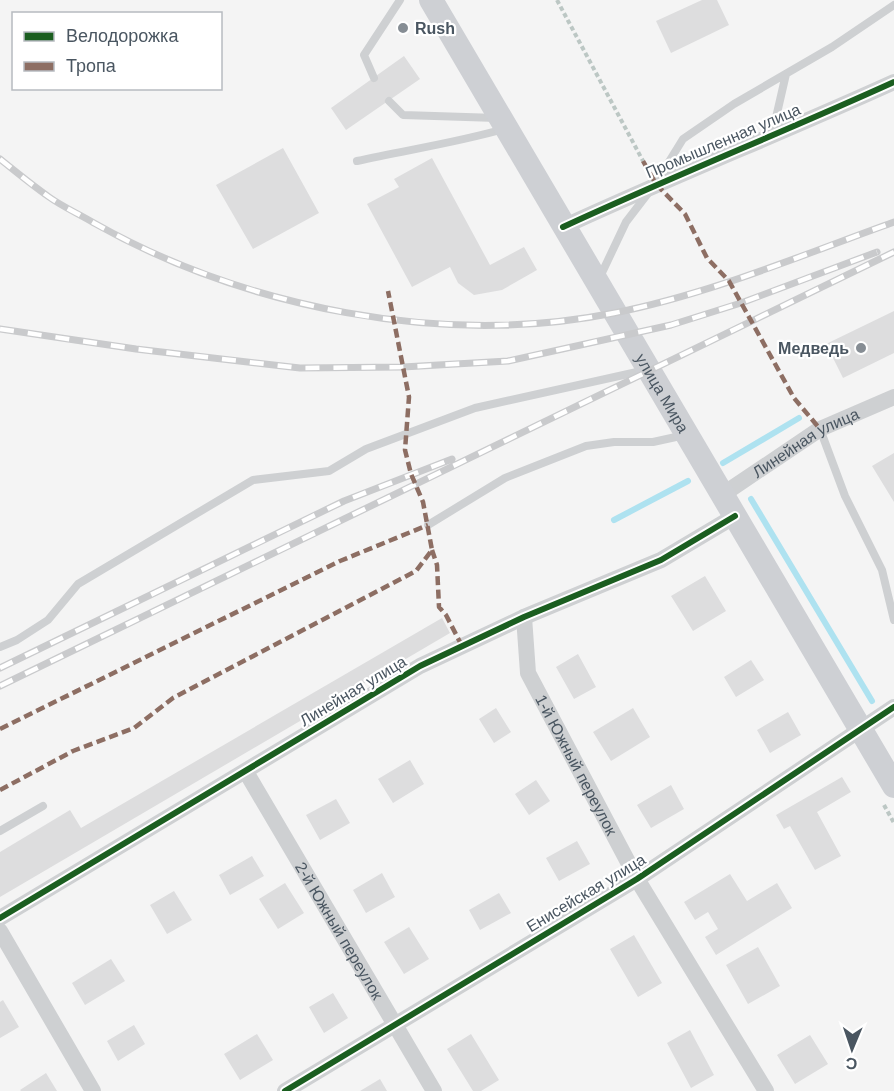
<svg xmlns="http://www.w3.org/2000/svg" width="894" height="1091" font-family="Arial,sans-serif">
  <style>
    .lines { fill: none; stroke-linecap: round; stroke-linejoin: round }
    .stream { stroke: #aee2f0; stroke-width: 6 }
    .building { fill: #ddddde }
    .path { stroke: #bcc7c4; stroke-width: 4; stroke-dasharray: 4.5 3; stroke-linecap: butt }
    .lane { stroke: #ced0d2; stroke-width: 8 }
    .street { stroke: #ced0d2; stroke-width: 16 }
    .secondary { stroke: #ced0d4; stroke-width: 24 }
    .rail-casing { stroke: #c9cacc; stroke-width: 7 }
    .rail { stroke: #fff; stroke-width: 4.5; stroke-dasharray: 14; stroke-linecap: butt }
    .quiet { stroke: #8d6e63; stroke-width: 4.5; stroke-dasharray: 9 4.5; stroke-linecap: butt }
    .cycleway-casing { stroke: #fff; stroke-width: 10 }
    .cycleway { stroke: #1b5e20; stroke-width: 6 }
    .poi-dot { fill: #868d94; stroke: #fff; stroke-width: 2 }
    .labels { text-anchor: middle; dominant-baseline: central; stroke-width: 4.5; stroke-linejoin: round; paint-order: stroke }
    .poi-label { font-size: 16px; font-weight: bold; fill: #4a5661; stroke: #fff; text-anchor: start }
    .street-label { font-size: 16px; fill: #4a5661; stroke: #fff }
  </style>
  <rect width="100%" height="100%" fill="#f4f4f4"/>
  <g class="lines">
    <path class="stream" d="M723,463L799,418
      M751,499L872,701
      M614,520L688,481"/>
  </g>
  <path class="building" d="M702,0H717L729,25L671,53L656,21Z
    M404,56L420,79L346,130L331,108Z
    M283,148L319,213L253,249L216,185Z
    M432,158L490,265L524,247L537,270L502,290L474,295L458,283L450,267L412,287L367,204L399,187L394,179Z
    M894,311V353L843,378L826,344Z
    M894,453V502L872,466Z
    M705,576L726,611L693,631L671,596Z
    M442,618L450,633L0,897V852L70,810L81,828Z
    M578,654L596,687L574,699L556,667Z
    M751,660L764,680L736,697L724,677Z
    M496,708L511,732L494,743L479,719Z
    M633,708L650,737L611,761L593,732Z
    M788,712L801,735L770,753L757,730Z
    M410,760L424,784L393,803L378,779Z
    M842,777L851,792L817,812L841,856L815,870L790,826L784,829L776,815Z
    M536,780L550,801L529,815L515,794Z
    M671,785L684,809L651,828L637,805Z
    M336,799L350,823L320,840L306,815Z
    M577,841L590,864L559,881L546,858Z
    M252,856L264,876L230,895L219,875Z
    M382,873L395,897L366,913L353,890Z
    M730,874L747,901L777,883L792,908L716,955L705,937L718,929L708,912L695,920L684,902Z
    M285,883L304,913L278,929L259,899Z
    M174,891L192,920L167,934L150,905Z
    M499,893L511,913L480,930L469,910Z
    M409,927L429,959L404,974L384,942Z
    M634,935L662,983L638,997L610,949Z
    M758,947L780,986L748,1004L726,965Z
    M111,959L125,981L85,1005L72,983Z
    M333,993L348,1018L324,1033L309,1007Z
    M3,1000L19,1027L0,1038V1002Z
    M134,1025L145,1044L118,1061L107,1041Z
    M690,1030L714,1075L691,1088L667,1043Z
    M257,1034L273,1060L240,1080L224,1054Z
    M471,1034L499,1080L481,1091H473L447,1049Z
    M810,1035L828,1064L795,1084L777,1055Z
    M46,1073L57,1091H21L20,1090Z
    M380,1079L387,1091H360Z"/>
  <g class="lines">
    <path class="path" d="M557,0L643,161
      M884,805L894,823"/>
    <path class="lane" d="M374,78L364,55L400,0
      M389,101L403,115L497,118
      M772,135L786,74
      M357,161C406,150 455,143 504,129
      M657,181L683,139L734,104L832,47L894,5
      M599,279L626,222L649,192
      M820,429L845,496L882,570L894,620
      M428,525L505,478L586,446L614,442H653L685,435
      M0,647L17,640L48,620L78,584L253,480L329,471L366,449L475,408L646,370
      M0,831L43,806"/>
    <g class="street">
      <path d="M563,227C673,176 784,132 894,82"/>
      <path id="s1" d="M722,495L820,429L894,397"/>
      <path id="s2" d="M524,617L528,673L637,879L766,1091"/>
      <path id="s3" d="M246,772L434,1091"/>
      <path d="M0,918L420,666L524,617L661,560L735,516"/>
      <path d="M0,931L93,1091"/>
      <path d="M285,1091L637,879L894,707"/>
    </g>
    <path class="secondary" id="s4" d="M431,0L894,786"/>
    <g class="rail-casing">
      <path id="rail" d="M0,159C16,172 32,185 49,197C63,207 79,214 94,223C245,308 442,347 614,313C710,294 802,255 894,222
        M0,329L136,349L300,368L403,367L508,361L671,325L741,303L877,252
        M0,668L344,501L452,459
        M0,686L894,252"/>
    </g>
    <use href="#rail" class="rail"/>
    <path class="quiet" d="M643,161L656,184L685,214L707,258L729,281L794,398L820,429
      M432,550L437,565L439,607L446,615L462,646
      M0,729L340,561L428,525
      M0,790L73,751L134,728L173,698L416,571L432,550L423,502L411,474L405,450L409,397L388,291"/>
    <g class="cycleway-casing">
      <path id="cycleway" d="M563,227C673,176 784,132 894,82
        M0,918L420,666L524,617L661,560L735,516
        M285,1091L637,879L894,707"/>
    </g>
    <use href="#cycleway" class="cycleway"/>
  </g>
  <g class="poi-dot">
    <circle cx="403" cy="28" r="6"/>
    <circle cx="861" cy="348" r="6"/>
  </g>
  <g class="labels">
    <g class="poi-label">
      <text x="415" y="28">Rush</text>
      <text x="849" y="348" text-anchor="end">Медведь</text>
    </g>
    <g class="street-label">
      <text transform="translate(723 141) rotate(-23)">Промышленная улица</text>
      <text stroke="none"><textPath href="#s4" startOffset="456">улица Мира</textPath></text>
      <text stroke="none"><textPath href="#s1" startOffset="99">Линейная улица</textPath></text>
      <text transform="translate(353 691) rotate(-31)">Линейная улица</text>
      <text stroke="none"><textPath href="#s2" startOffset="160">1-й Южный переулок</textPath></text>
      <text transform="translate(586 893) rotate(-31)">Енисейская улица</text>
      <text stroke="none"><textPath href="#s3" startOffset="184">2-й Южный переулок</textPath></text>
    </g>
  </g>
  <rect x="12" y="12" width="210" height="78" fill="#ffffff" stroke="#b7bbc0" stroke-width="1.5"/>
  <rect x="24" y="32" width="30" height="9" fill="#1b5e20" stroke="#b7bbc0" stroke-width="1.5"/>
  <text x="66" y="42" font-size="18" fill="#4a5661">Велодорожка</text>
  <rect x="24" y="62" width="30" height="9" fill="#8d6e63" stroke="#b7bbc0" stroke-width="1.5"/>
  <text x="66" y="72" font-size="18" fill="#4a5661">Тропа</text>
  <g transform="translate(852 1049) rotate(182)" stroke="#ffffff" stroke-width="4.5" paint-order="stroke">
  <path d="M0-4.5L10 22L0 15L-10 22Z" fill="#4a5661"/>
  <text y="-9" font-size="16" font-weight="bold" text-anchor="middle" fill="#4a5661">С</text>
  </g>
</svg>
